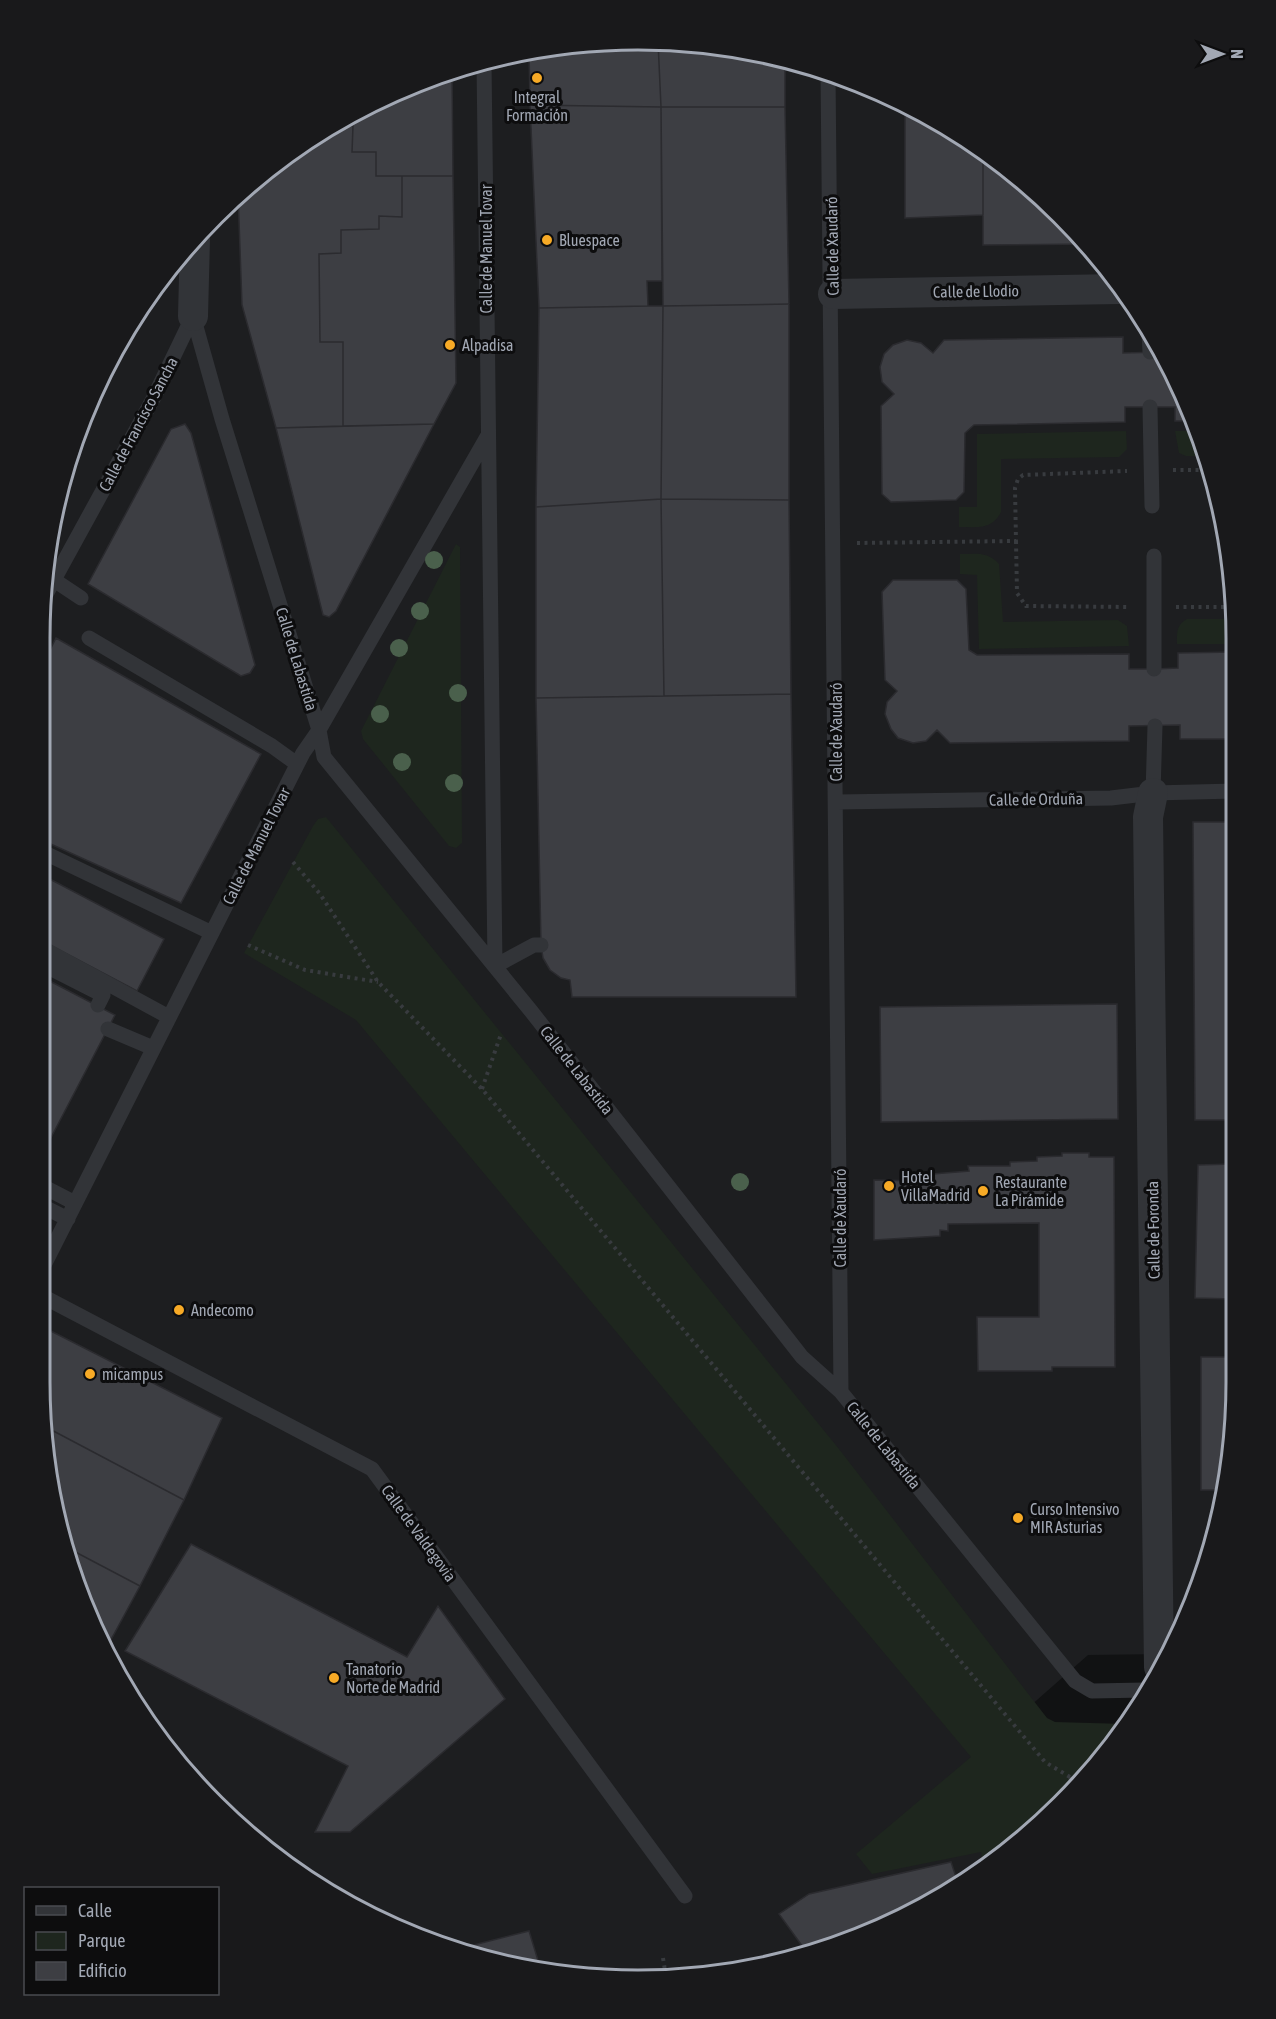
<svg xmlns="http://www.w3.org/2000/svg" width="1276" height="2019" font-family="'Asap Condensed',sans-serif">
  <style>
    .built { fill: #1d1e20 }
    .green { fill: #1e261e }
    .building { fill: #3d3e43; stroke: #2b2b2f; stroke-width: 1.5 }
    .lines { fill: none; stroke-linecap: round; stroke-linejoin: round }
    .path { stroke: #383b3f; stroke-width: 4; stroke-dasharray: 3 4.5; stroke-linecap: butt }
    .service { stroke: #323438; stroke-width: 15 }
    .minor { stroke: #323438; stroke-width: 30 }
    .tree { fill: #4a604c }
    .poi-dot { fill: #f7aa26; stroke: #0d0d0e; stroke-width: 2 }
    .labels { text-anchor: middle; dominant-baseline: central; stroke-width: 6; stroke-linejoin: round; paint-order: stroke }
    .poi-label { font-size: 16px; fill: #a2a8b4; stroke: #0d0d0e; text-anchor: start }
    .street-label { font-size: 16px; fill: #a2a8b4; stroke: #0d0d0e }
    .rim { fill: none; stroke: #a2a8b4; stroke-width: 3 }
  </style>
  <rect width="100%" height="100%" fill="#111213"/>
  <path class="built" d="M678,40L793,60L903,101L1003,163L1089,243L1175,373L1216,483L1236,598L1232,1459L1192,1610L1166,1654L1088,1655L971,1758L986,1867L903,1918L793,1959L716,1975L599,1979L445,1948L339,1900L273,1856L188,1776L140,1714L71,1573L44,1460V560L85,408L163,273L243,187L339,119L446,71L560,44Z"/>
  <path class="green" d="M1126,431L1127,449L1119,457L1001,459V512C992,530 977,527 959,527V507H977V434Z
    M1175,431H1197L1206,456H1186L1179,453Z
    M456,544L460,547L462,838V843L456,848L449,846L363,739L361,731Z
    M960,554C975,554 988,551 999,564L1003,622L1118,620L1127,626L1129,646L979,649L977,575L960,574Z
    M1187,619H1236L1235,644H1177C1177,633 1176,625 1187,619Z
    M326,817L839,1449L1047,1718L1055,1722L1126,1724C1094,1779 1034,1830 984,1869L981,1852L872,1874L856,1854L971,1757L356,1020L244,953L313,826L318,819Z"/>
  <path class="building" d="M678,40L785,58V107H661L658,41Z
    M658,41L661,107L530,105L529,51L560,44Z
    M452,69L453,176H376V152H352L353,126H329L339,119Z
    M530,105L661,107L662,281H647L648,306L539,308Z
    M661,107H785L789,304L663,306Z
    M905,111H919L983,151V215L905,218Z
    M329,126H353L352,152H376V176H402V217L379,216V229L341,230V253L319,254L320,342H343V426L276,428L242,305L238,193Z
    M983,151L1003,163L1089,244L983,245Z
    M402,176H453L456,383L434,424L343,426V342H320L319,254L341,253V230L379,229V216L402,217Z
    M789,304V500L661,499L663,306Z
    M648,306H663L661,499L536,507L539,308Z
    M1123,337V353L1161,352L1175,373L1193,421H1175V407H1125V422L974,425L965,433L964,492L956,500L891,502L882,494L881,406L894,394L882,382L880,367L884,354L893,345L907,340L921,343L933,353L944,340Z
    M185,424L191,433L255,665L250,673L241,676L88,584L171,429Z
    M434,424L336,611L329,617L323,615L276,428Z
    M661,499L789,500L791,694L664,696Z
    M661,499L664,696L536,698V507Z
    M893,580H957L966,589L969,650L977,655L1129,654V669H1154L1178,668V653L1235,652V739H1180V725L1129,726V741L950,743L937,730L926,741L913,743L898,738L891,729L885,714L887,702L897,691L885,680L882,592Z
    M56,638L261,754L181,903L44,841V662Z
    M791,694L796,997H572L570,980L561,978L550,970L543,958L541,945L536,698Z
    M1193,822H1235L1233,1120H1195Z
    M44,876L164,939L137,991L44,942Z
    M44,978L115,1015L44,1151Z
    M1117,1004L1118,1119L881,1122L880,1007Z
    M1062,1153H1089V1157H1114L1115,1367H1052V1371H978L977,1317H1039V1223L948,1224V1231L940,1230V1236L874,1240V1180L920,1181V1175L969,1171L968,1166H1010V1162L1037,1161V1157L1062,1156Z
    M1233,1164V1299L1195,1298L1198,1165Z
    M45,1328L222,1418L184,1500L44,1426Z
    M1201,1357H1232V1459L1223,1490H1201Z
    M44,1426L184,1500L140,1586L64,1546L44,1460Z
    M191,1544L407,1657L438,1606L505,1699L350,1832H315L348,1766L125,1651Z
    M64,1546L140,1586L107,1647L71,1573Z
    M951,1862L959,1886L903,1918L808,1954L779,1914L809,1894Z
    M529,1931L540,1967L454,1950Z"/>
  <g class="lines">
    <path class="path" d="M1173,470H1212
      M1016,541L1017,593L1026,606L1130,607
      M857,543L1016,541L1015,488L1018,479L1023,475L1127,471
      M1176,607H1236
      M293,862L320,894L378,982L482,1089L1045,1762L1070,1777H1084
      M248,945L305,970L378,982
      M482,1089L501,1034
      M1070,1777L1073,1788
      M663,1958L666,1977"/>
    <path class="service" d="M484,62L495,966L534,945H541
      M828,73L841,1392
      M193,316L222,419L319,730L324,757L531,1011L802,1357L841,1392L1075,1681L1092,1691L1145,1690
      M1149,334L1150,352
      M1150,407L1152,506
      M1154,556V669
      M54,580L81,598
      M44,598L153,399L193,316
      M89,638L272,746L297,764
      M1153,793L1155,726
      M837,802L1111,798L1153,793L1235,791
      M49,855L212,933
      M44,949L169,1017
      M44,965L103,995L98,1005
      M108,1029L153,1048
      M44,1187L75,1203
      M44,1207L68,1219
      M44,1265L303,753L319,730L487,437
      M44,1297L372,1469L685,1896"/>
    <path class="minor" d="M833,294L1119,289
      M193,316L195,239
      M1153,793L1148,817L1159,1667"/>
  </g>
  <g class="tree">
    <circle cx="434" cy="560" r="9"/>
    <circle cx="420" cy="611" r="9"/>
    <circle cx="399" cy="648" r="9"/>
    <circle cx="458" cy="693" r="9"/>
    <circle cx="380" cy="714" r="9"/>
    <circle cx="402" cy="762" r="9"/>
    <circle cx="454" cy="783" r="9"/>
    <circle cx="740" cy="1182" r="9"/>
  </g>
  <g class="poi-dot">
    <circle cx="537" cy="78" r="6"/>
    <circle cx="547" cy="240" r="6"/>
    <circle cx="450" cy="345" r="6"/>
    <circle cx="889" cy="1186" r="6"/>
    <circle cx="983" cy="1191" r="6"/>
    <circle cx="179" cy="1310" r="6"/>
    <circle cx="90" cy="1374" r="6"/>
    <circle cx="1018" cy="1518" r="6"/>
    <circle cx="334" cy="1678" r="6"/>
  </g>
  <g class="labels">
    <g class="poi-label">
      <text x="537" y="97" text-anchor="middle">Integral<tspan x="537" dy="18">Formación</tspan></text>
      <text x="559" y="240">Bluespace</text>
      <text x="462" y="345">Alpadisa</text>
      <text x="901" y="1177">Hotel<tspan x="901" dy="18">VillaMadrid</tspan></text>
      <text x="995" y="1182">Restaurante<tspan x="995" dy="18">La Pirámide</tspan></text>
      <text x="191" y="1310">Andecomo</text>
      <text x="102" y="1374">micampus</text>
      <text x="1030" y="1509">Curso Intensivo<tspan x="1030" dy="18">MIR Asturias</tspan></text>
      <text x="346" y="1669">Tanatorio<tspan x="346" dy="18">Norte de Madrid</tspan></text>
    </g>
    <g class="street-label">
      <text transform="translate(832 246) rotate(-91)">Calle de Xaudaró</text>
      <text transform="translate(486 249) rotate(-90)">Calle de Manuel Tovar</text>
      <text transform="translate(976 291) rotate(-1)">Calle de Llodio</text>
      <text transform="translate(138 424) rotate(-62)">Calle de Francisco Sancha</text>
      <text transform="translate(297 659) rotate(73)">Calle de Labastida</text>
      <text transform="translate(836 732) rotate(-90)">Calle de Xaudaró</text>
      <text transform="translate(1036 799) rotate(-1)">Calle de Orduña</text>
      <text transform="translate(256 846) rotate(-63)">Calle de Manuel Tovar</text>
      <text transform="translate(577 1070) rotate(52)">Calle de Labastida</text>
      <text transform="translate(840 1218) rotate(-90)">Calle de Xaudaró</text>
      <text transform="translate(1153 1230) rotate(-91)">Calle de Foronda</text>
      <text transform="translate(884 1445) rotate(51)">Calle de Labastida</text>
      <text transform="translate(419 1533) rotate(54)">Calle de Valdegovia</text>
    </g>
  </g>
  <path d="M0 0H1276V2019H0ZM638 50H638A588 588 0 0 1 1226 638V1382A588 588 0 0 1 638 1970H638A588 588 0 0 1 50 1382V638A588 588 0 0 1 638 50Z" fill="#19191b" fill-rule="evenodd"/>
  <path class="rim" d="M638 50H638A588 588 0 0 1 1226 638V1382A588 588 0 0 1 638 1970H638A588 588 0 0 1 50 1382V638A588 588 0 0 1 638 50Z"/>
  <rect x="24" y="1887" width="195" height="108" fill="#0d0d0e" stroke="#494b50" stroke-width="1.5"/>
  <rect x="36" y="1906" width="30" height="9" fill="#323438" stroke="#494b50" stroke-width="1.5"/>
  <text x="78" y="1917" font-size="18" fill="#a2a8b4">Calle</text>
  <rect x="36" y="1932" width="30" height="18" fill="#1e261e" stroke="#494b50" stroke-width="1.5"/>
  <text x="78" y="1947" font-size="18" fill="#a2a8b4">Parque</text>
  <rect x="36" y="1962" width="30" height="18" fill="#3d3e43" stroke="#494b50" stroke-width="1.5"/>
  <text x="78" y="1977" font-size="18" fill="#a2a8b4">Edificio</text>
  <g transform="translate(1222 54) rotate(90)" stroke="#0d0d0e" stroke-width="4.5" paint-order="stroke">
  <path d="M0-4.5L10 22L0 15L-10 22Z" fill="#a2a8b4"/>
  <text y="-9" font-size="16" font-weight="bold" text-anchor="middle" fill="#a2a8b4">N</text>
  </g>
</svg>
